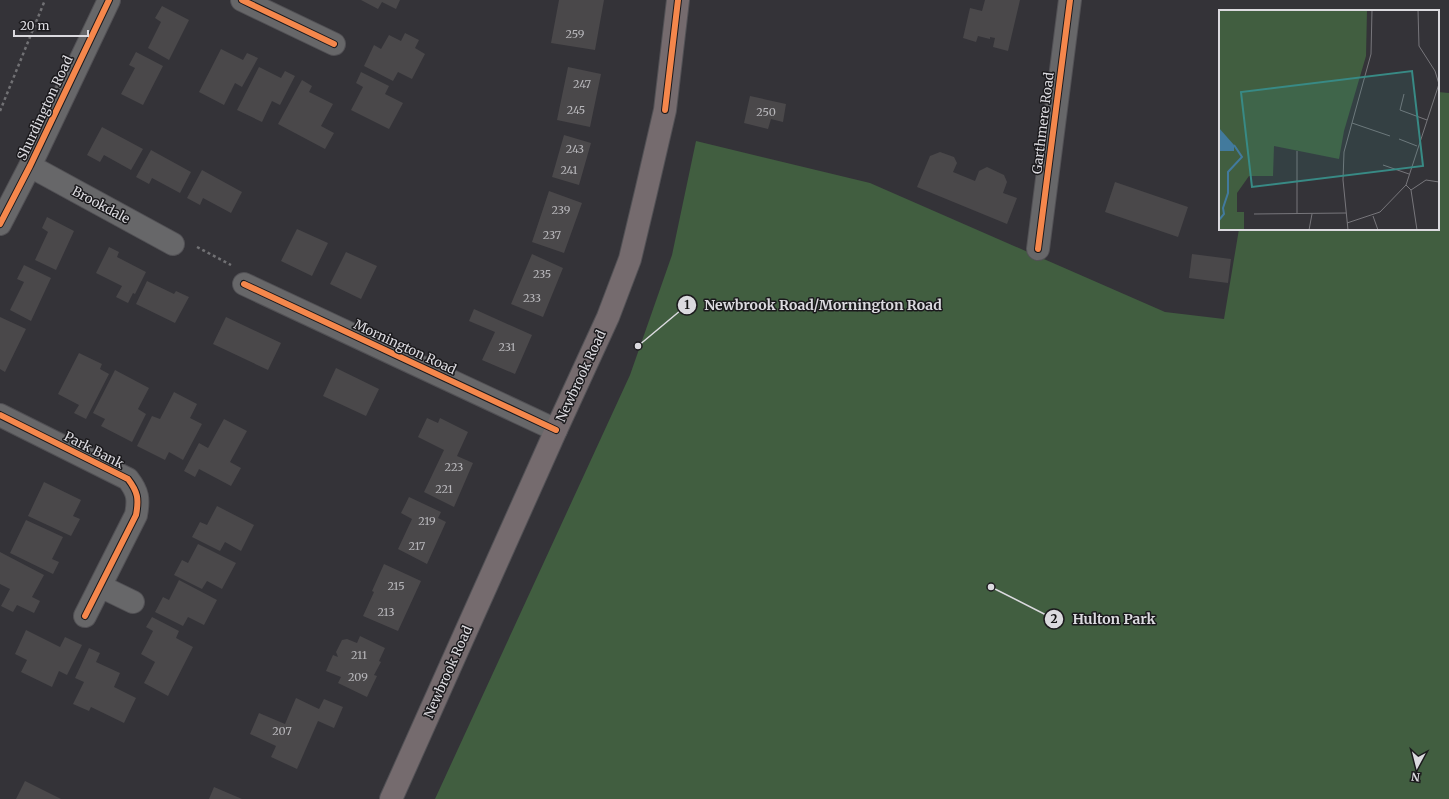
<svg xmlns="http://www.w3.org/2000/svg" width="1449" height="799" font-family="Merriweather,serif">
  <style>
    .green { fill: #415e40 }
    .building { fill: #4a484a }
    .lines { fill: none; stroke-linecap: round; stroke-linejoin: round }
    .street-casing { stroke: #525155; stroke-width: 24 }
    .highway-casing { stroke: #525155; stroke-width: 24 }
    .path { stroke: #717174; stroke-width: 2.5; stroke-dasharray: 3 3; stroke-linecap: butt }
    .street { stroke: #676769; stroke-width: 22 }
    .highway { stroke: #756b6e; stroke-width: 22 }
    .cycleway-casing { stroke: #1b1a1d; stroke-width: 8 }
    .cycleway { stroke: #f5874c; stroke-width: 6 }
    .labels { text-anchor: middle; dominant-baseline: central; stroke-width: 3; stroke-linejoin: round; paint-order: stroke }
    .number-label { font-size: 11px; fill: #b7b6ba }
    .street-label { font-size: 13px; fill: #dbdadf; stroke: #1b1a1d }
    .inset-river { fill: none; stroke: #427a9d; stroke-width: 2 }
    .inset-road { fill: none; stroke: #77767b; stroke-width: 1 }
    .view { fill: #388a85; fill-opacity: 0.15; stroke: #388a85; stroke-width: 2 }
    .inset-edge { fill: none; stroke: #dbdadf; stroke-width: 2 }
    .leader { fill: none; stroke: #dbdadf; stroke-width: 1.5 }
    .callout-dot { fill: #dbdadf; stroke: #1b1a1d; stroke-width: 1.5 }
    .mark-label { font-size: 12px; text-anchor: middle; font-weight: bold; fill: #111 }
    .callout-label { font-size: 14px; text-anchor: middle; font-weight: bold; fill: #dbdadf; stroke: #1b1a1d; stroke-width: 3; stroke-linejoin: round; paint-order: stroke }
  </style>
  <rect width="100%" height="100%" fill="#343338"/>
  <path class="green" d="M1438,92L1449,93V799H435L630,375L672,255L696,141L870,183L1165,312L1224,319L1239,229H1438Z"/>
  <path class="building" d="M361,0H400L396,9L382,2L378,9Z
    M559,0H604L595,50L551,43Z
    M985,0H1020L1008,51L993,47L995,38L990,37V39L978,36L976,42L963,38L970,8L982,11Z
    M162,6L189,20L169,60L148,48L161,22L155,18Z
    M405,33L419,40L415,48L425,54L412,79L398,72L393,81L364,66L374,45L381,49L389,35L401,41Z
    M221,49L243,60L247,53L258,58L242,87L235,83L224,105L199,92Z
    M136,52L163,66L143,105L121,94L135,68L129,65Z
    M259,67L281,78L285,71L295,76L280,105L272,101L262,122L237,110Z
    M568,67L601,74L590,127L557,120Z
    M361,72L389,86L385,94L403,103L389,129L351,110L363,87L356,83Z
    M302,80L312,86L309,92L333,104L321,126L334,133L325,149L278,124Z
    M750,96L786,104L783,122L771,119L768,129L744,123Z
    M102,127L143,149L131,170L104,155L100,162L87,155Z
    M564,135L591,143L579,185L552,177Z
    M151,150L191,172L180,193L152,178L149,184L136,177Z
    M940,152L954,157L957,163L953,172L975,181L979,171L987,167L1004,175L1007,182L1003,193L1017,198L1007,224L917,187L930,156Z
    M202,170L242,192L231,213L203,198L200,205L187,198Z
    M1115,182L1188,207L1178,237L1105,212Z
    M549,191L582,203L564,253L532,242Z
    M47,217L74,231L56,270L35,260L48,232L42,228Z
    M297,229L328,243L312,276L281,261Z
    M109,247L119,252L117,257L146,272L135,294L133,293L128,303L116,297L122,286L96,273Z
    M346,252L377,266L361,299L330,284Z
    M532,254L563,268L543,317L511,304Z
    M1192,254L1231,259L1228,283L1189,278Z
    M24,265L51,278L31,321L10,310L24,282L17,279Z
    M147,281L174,294L176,291L189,297L175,323L136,304Z
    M474,309L532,335L515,374L482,360L495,332L469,321Z
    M0,317L26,329L5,372L0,369Z
    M226,317L281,343L268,370L213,344Z
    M79,353L102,364L100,369L109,374L86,419L74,413L79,405L58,394Z
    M336,368L379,389L366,416L323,396Z
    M115,370L149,388L138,409L146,414L132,442L101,426L105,419L93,413Z
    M174,392L197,404L190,418L202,424L183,460L169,452L165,460L137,446L152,416L160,419Z
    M427,418L438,423L440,418L468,432L457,456L473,463L454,507L424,492L444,450L418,437Z
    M224,419L247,431L230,462L241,468L231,486L199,469L195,477L184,471L199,443L208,448Z
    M44,482L81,500L73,516L80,519L71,536L28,516Z
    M409,497L441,512L438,518L446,522L427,564L398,549L412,519L401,513Z
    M217,506L254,525L241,551L225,542L220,551L192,537L200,522L207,525Z
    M26,520L63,537L52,559L59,562L53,574L10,553Z
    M198,544L236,563L222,589L207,581L202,589L174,575L182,560L188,563Z
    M0,552L44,575L32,597L40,601L34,613L17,605L13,612L1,606L10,589L0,584Z
    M384,564L421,581L398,631L363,616L374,592L372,591Z
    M179,580L217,600L204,625L188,617L183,626L155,612L163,597L169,600Z
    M152,617L179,631L176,638L193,647L168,696L144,683L155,662L141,654L153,631L146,627Z
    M26,630L60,647L65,637L82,645L67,675L59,671L52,687L21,672L27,660L15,654Z
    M360,636L385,648L379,661L381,662L374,675L377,676L367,697L338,683L341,677L326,671L333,655L338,657L336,652L342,640L347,639L357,643Z
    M89,648L100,653L96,662L120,673L114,687L136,698L124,723L91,707L89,711L73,704L84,682L75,678Z
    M296,698L319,709L324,699L343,707L334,728L318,721L297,769L271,757L276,746L250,734L259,713L285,724Z
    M25,781L61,799H16Z
    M214,787L242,799H209Z"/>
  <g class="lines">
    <g class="street-casing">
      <path id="street" d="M242,0L334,44
        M30,166L173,244
        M0,224L30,166L109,0
        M1038,249L1070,0
        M244,284L556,430
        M0,415L128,479C138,492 139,499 136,515L85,616
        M100,586L133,602"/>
    </g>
    <g class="highway-casing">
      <path id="highway" d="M391,799L556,430L608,317L630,259L646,192L665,110L678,0"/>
    </g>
    <path class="path" d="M0,111L45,0
      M197,247L231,265"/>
    <use href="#street" class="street"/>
    <use href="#highway" class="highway"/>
    <g class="cycleway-casing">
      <path id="cycleway" d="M242,0L334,44
        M665,110L678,0
        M0,224L30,166L109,0
        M1038,249L1070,0
        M244,284L556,430
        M0,415L128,479C138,492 139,499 136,515L85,616"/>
    </g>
    <use href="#cycleway" class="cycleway"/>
  </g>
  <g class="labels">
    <g class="number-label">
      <text x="575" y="34">259</text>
      <text x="582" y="84">247</text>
      <text x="576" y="110">245</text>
      <text x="766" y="112">250</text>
      <text x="575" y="149">243</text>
      <text x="569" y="170">241</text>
      <text x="561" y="210">239</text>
      <text x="552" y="235">237</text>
      <text x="542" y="274">235</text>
      <text x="532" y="298">233</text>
      <text x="507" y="347">231</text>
      <text x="454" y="467">223</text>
      <text x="444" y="489">221</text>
      <text x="427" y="521">219</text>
      <text x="417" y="546">217</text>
      <text x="396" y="586">215</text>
      <text x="386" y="612">213</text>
      <text x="359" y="655">211</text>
      <text x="358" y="677">209</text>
      <text x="282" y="731">207</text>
    </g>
    <g class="street-label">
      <text transform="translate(45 108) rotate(-65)">Shurdington Road</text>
      <text transform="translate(1043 123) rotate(-83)">Garthmere Road</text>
      <text transform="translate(101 205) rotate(28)">Brookdale</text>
      <text transform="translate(405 347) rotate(25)">Mornington Road</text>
      <text transform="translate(581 376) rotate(-65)">Newbrook Road</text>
      <text transform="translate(94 450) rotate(27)">Park Bank</text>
      <text transform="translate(448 672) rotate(-66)">Newbrook Road</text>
    </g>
  </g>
  <g transform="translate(1219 10)">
    <rect width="220" height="220" fill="#343338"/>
    <path d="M0,0H148L147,46L125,121L120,149L55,136L54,166H30L18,183V202H25V220H0Z" fill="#415e40"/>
    <path d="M0,118L15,135V141H0Z" fill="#427a9d"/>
    <path class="inset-river" d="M0,210L5,204L4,198L9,183V162L23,147L15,135"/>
    <path class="inset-road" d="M185,84L181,100L208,110M133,113L171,126M180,129L198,136M164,155L190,164M187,175L220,74L216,61L200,36L199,0M192,180L198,220M35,204L127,203M78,204V141M154,206L159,220M128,213L161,202L187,175L192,180L207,170L220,172M90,220L93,204M129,220L124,170L125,142L152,44L153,0"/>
    <path class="view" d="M193,61L204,156L33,177L22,82Z"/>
    <rect width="220" height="220" class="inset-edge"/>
  </g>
  <path class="leader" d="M638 346L687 305M991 587L1054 619"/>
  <g class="callout-dot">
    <circle cx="638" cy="346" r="4"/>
    <circle cx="991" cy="587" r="4"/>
    <circle cx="687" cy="305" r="10"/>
    <circle cx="1054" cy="619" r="10"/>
  </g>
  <g class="mark-label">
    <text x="687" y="309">1</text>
    <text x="1054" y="623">2</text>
  </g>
  <g class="callout-label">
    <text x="823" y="310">Newbrook Road/Mornington Road</text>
    <text x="1114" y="624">Hulton Park</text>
  </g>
  <g transform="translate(1417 767) rotate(187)" stroke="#1b1a1d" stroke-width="3" paint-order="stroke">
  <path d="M0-3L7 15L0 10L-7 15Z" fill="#dbdadf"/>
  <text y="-6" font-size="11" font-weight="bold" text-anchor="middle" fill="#dbdadf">N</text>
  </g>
  <path d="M14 30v6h74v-6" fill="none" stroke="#dbdadf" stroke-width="2"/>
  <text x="20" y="30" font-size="12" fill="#dbdadf" stroke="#1b1a1d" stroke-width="3" paint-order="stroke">20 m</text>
</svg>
